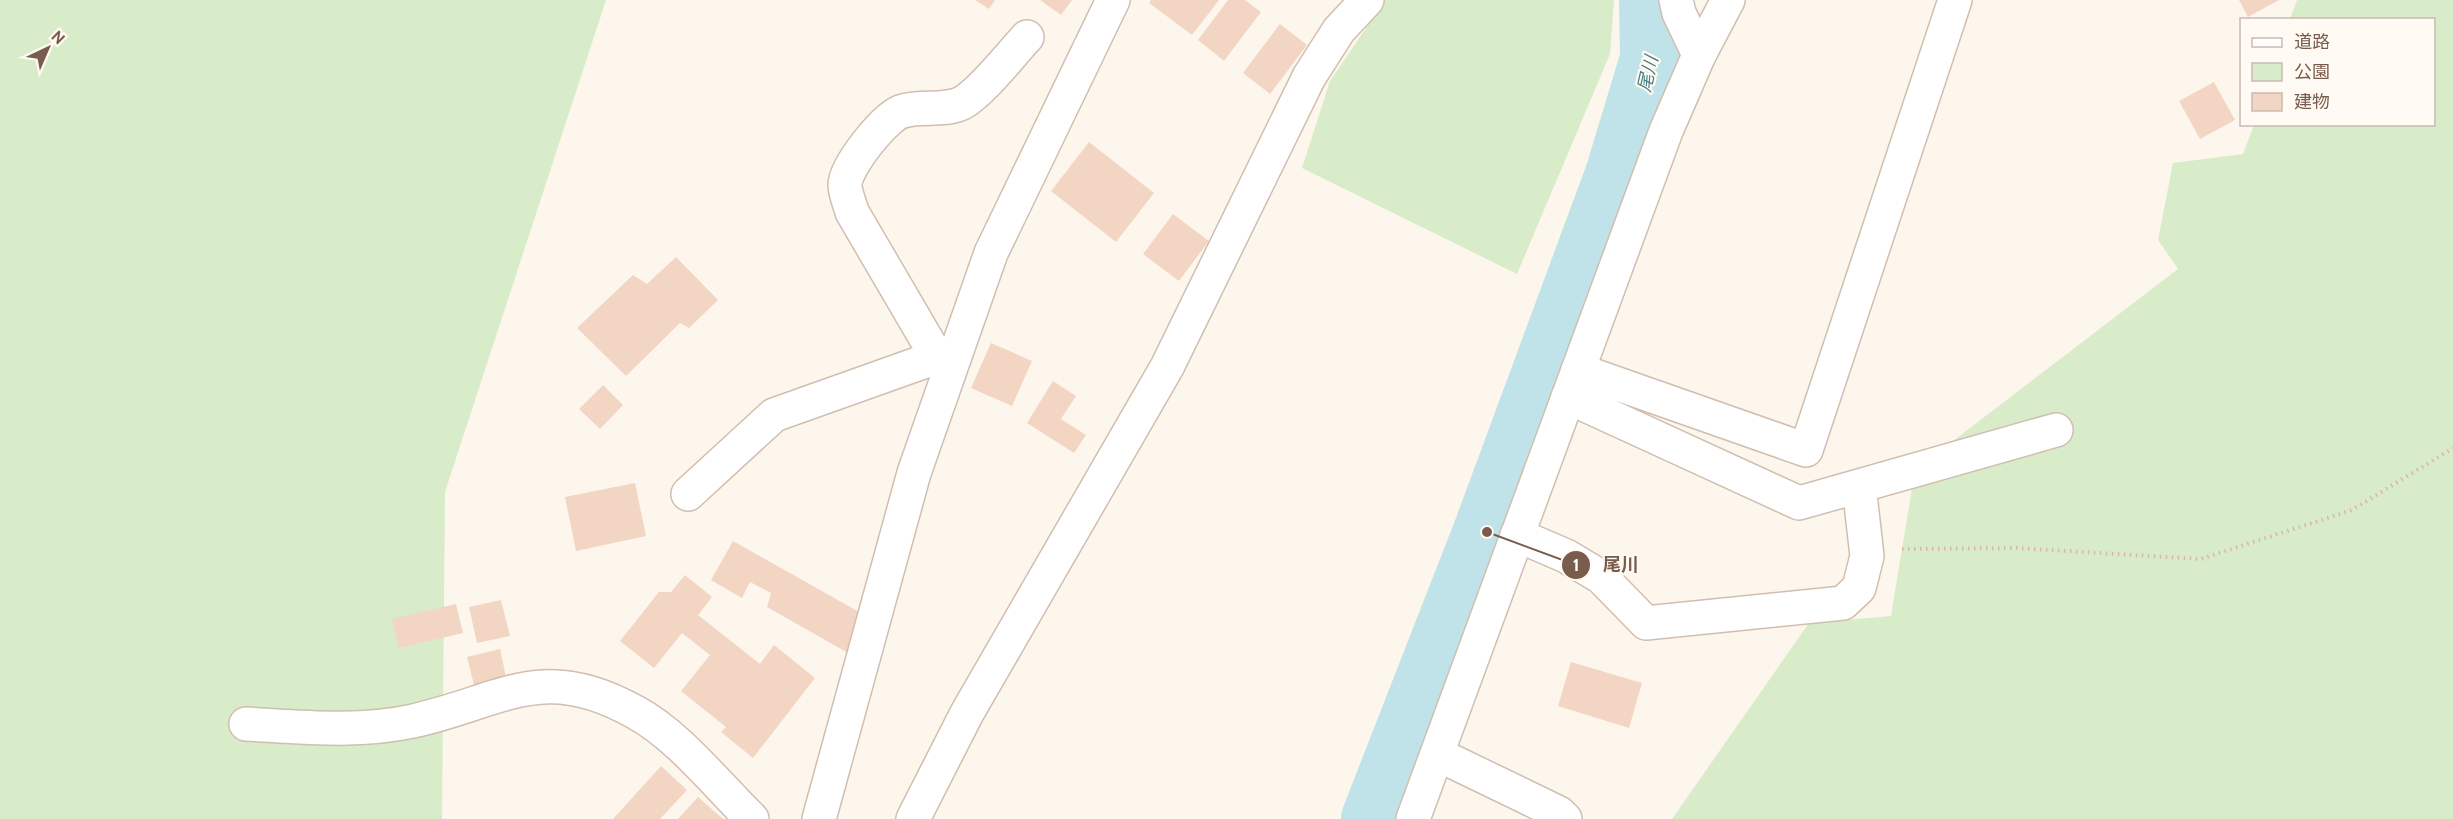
<svg xmlns="http://www.w3.org/2000/svg" width="2453" height="819" font-family="Cabin,'Noto Sans JP',sans-serif">
  <style>
    .green { fill: #d8ecc9 }
    .lines { fill: none; stroke-linecap: round; stroke-linejoin: round }
    .river { stroke: #bfe3e8; stroke-width: 68 }
    .building { fill: #f3d5c3 }
    .minor-casing { stroke: #d1beb0; stroke-width: 36 }
    .tertiary-casing { stroke: #d1beb0; stroke-width: 36 }
    .path { stroke: #d9b8a5; stroke-width: 4; stroke-dasharray: 1.5 4.5; stroke-linecap: butt }
    .minor { stroke: #fff; stroke-width: 33 }
    .tertiary { stroke: #fff; stroke-width: 33 }
    .labels { text-anchor: middle; dominant-baseline: central; stroke-width: 4.5; stroke-linejoin: round; paint-order: stroke }
    .water-label { font-size: 18px; font-style: italic; fill: #437c86; stroke: #fffaf3 }
    .leader { fill: none; stroke: #7a5c4d; stroke-width: 2 }
    .callout-dot { fill: #7a5c4d; stroke: #fffaf3; stroke-width: 2 }
    .mark-label { font-size: 18px; text-anchor: middle; font-weight: bold; fill: #fff }
    .callout-label { font-size: 18px; text-anchor: middle; font-weight: bold; fill: #7a5c4d; stroke: #fffaf3; stroke-width: 4.5; stroke-linejoin: round; paint-order: stroke }
  </style>
  <rect width="100%" height="100%" fill="#fdf6ec"/>
  <path class="green" d="M0,0H606L445,492L442,819H0Z
    M1385,0H1614L1610,54L1517,274L1302,168L1330,81Z
    M2297,0H2453V819H1672L1809,623L1891,616L1915,470L2178,269L2158,240L2173,163L2243,154L2254,125L2434,124V20L2290,19Z"/>
  <g class="lines">
    <path class="river" d="M1375,819L1487,532L1619,175L1654,59L1653,0"/>
  </g>
  <path class="building" d="M975,0H995L989,9Z
    M1040,0H1072L1061,15Z
    M1151,0H1219L1192,35L1149,3Z
    M1228,0H1245L1261,12L1224,61L1198,40Z
    M2239,0H2279L2248,17Z
    M1280,24L1307,45L1270,94L1243,73Z
    M2214,82L2235,120L2200,139L2179,101Z
    M1089,142L1154,193L1116,242L1051,191Z
    M1173,214L1209,241L1179,281L1143,254Z
    M676,257L718,300L689,328L680,323L626,376L577,328L633,275L647,284Z
    M991,343L1032,361L1012,406L971,388Z
    M1053,381L1076,396L1061,419L1086,435L1074,453L1027,423Z
    M603,385L623,405L600,429L579,409Z
    M635,483L646,536L576,551L565,497Z
    M733,541L868,617L848,653L767,607L771,593L750,582L742,598L711,580Z
    M685,575L712,597L698,615L760,664L774,645L815,678L753,758L721,732L726,727L681,691L710,655L682,633L654,668L620,641L659,592H671Z
    M501,600L510,636L477,643L469,607Z
    M456,604L463,633L399,648L392,619Z
    M500,649L506,677L474,685L467,657Z
    M1571,662L1642,683L1629,728L1558,706Z
    M661,766L687,790L660,819H613Z
    M698,797L723,819H678Z"/>
  <g class="lines">
    <g class="minor-casing">
      <path id="minor" d="M1676,0L1679,13L1699,55
        M1578,370L1806,450L1955,0
        M948,376L852,212C850,204 845,193 845,185C845,167 886,115 903,111C922,105 944,112 962,103C982,92 1011,54 1027,37
        M1568,397L1799,503L2056,430
        M688,494L774,415L937,357
        M1517,535L1566,556L1601,577L1646,623L1843,603L1859,588L1867,556L1859,486
        M246,724C301,727 359,733 413,721C503,701 542,660 635,712C678,735 717,785 752,819
        M1437,754L1559,813L1565,819
        M819,819L914,473L991,253L1113,0
        M913,819L967,713L1167,367L1309,77L1339,30L1367,0"/>
    </g>
    <g class="tertiary-casing">
      <path id="tertiary" d="M1413,819L1666,131L1699,55L1728,0"/>
    </g>
    <path class="path" d="M1902,549L2016,548L2201,559L2352,510L2453,448"/>
    <use href="#minor" class="minor"/>
    <use href="#tertiary" class="tertiary"/>
  </g>
  <g class="labels">
    <g class="water-label">
      <text transform="translate(1648 74) rotate(-77)">尾川</text>
    </g>
  </g>
  <path class="leader" d="M1487 532L1576 565"/>
  <g class="callout-dot">
    <circle cx="1487" cy="532" r="6"/>
    <circle cx="1576" cy="565" r="15"/>
  </g>
  <g class="mark-label">
    <text x="1576" y="571">1</text>
  </g>
  <g class="callout-label">
    <text x="1621" y="571">尾川</text>
  </g>
  <rect x="2240" y="18" width="195" height="108" fill="#fffaf3" stroke="#cabbb1" stroke-width="1.5"/>
  <rect x="2252" y="38" width="30" height="9" fill="#ffffff" stroke="#cabbb1" stroke-width="1.5"/>
  <text x="2294" y="48" font-size="18" fill="#7a5c4d">道路</text>
  <rect x="2252" y="63" width="30" height="18" fill="#d8ecc9" stroke="#cabbb1" stroke-width="1.5"/>
  <text x="2294" y="78" font-size="18" fill="#7a5c4d">公園</text>
  <rect x="2252" y="93" width="30" height="18" fill="#f3d5c3" stroke="#cabbb1" stroke-width="1.5"/>
  <text x="2294" y="108" font-size="18" fill="#7a5c4d">建物</text>
  <g transform="translate(48 48) rotate(44)" stroke="#fffaf3" stroke-width="4.5" paint-order="stroke">
  <path d="M0-4.5L10 22L0 15L-10 22Z" fill="#7a5c4d"/>
  <text y="-9" font-size="16" font-weight="bold" text-anchor="middle" fill="#7a5c4d">N</text>
  </g>
</svg>
